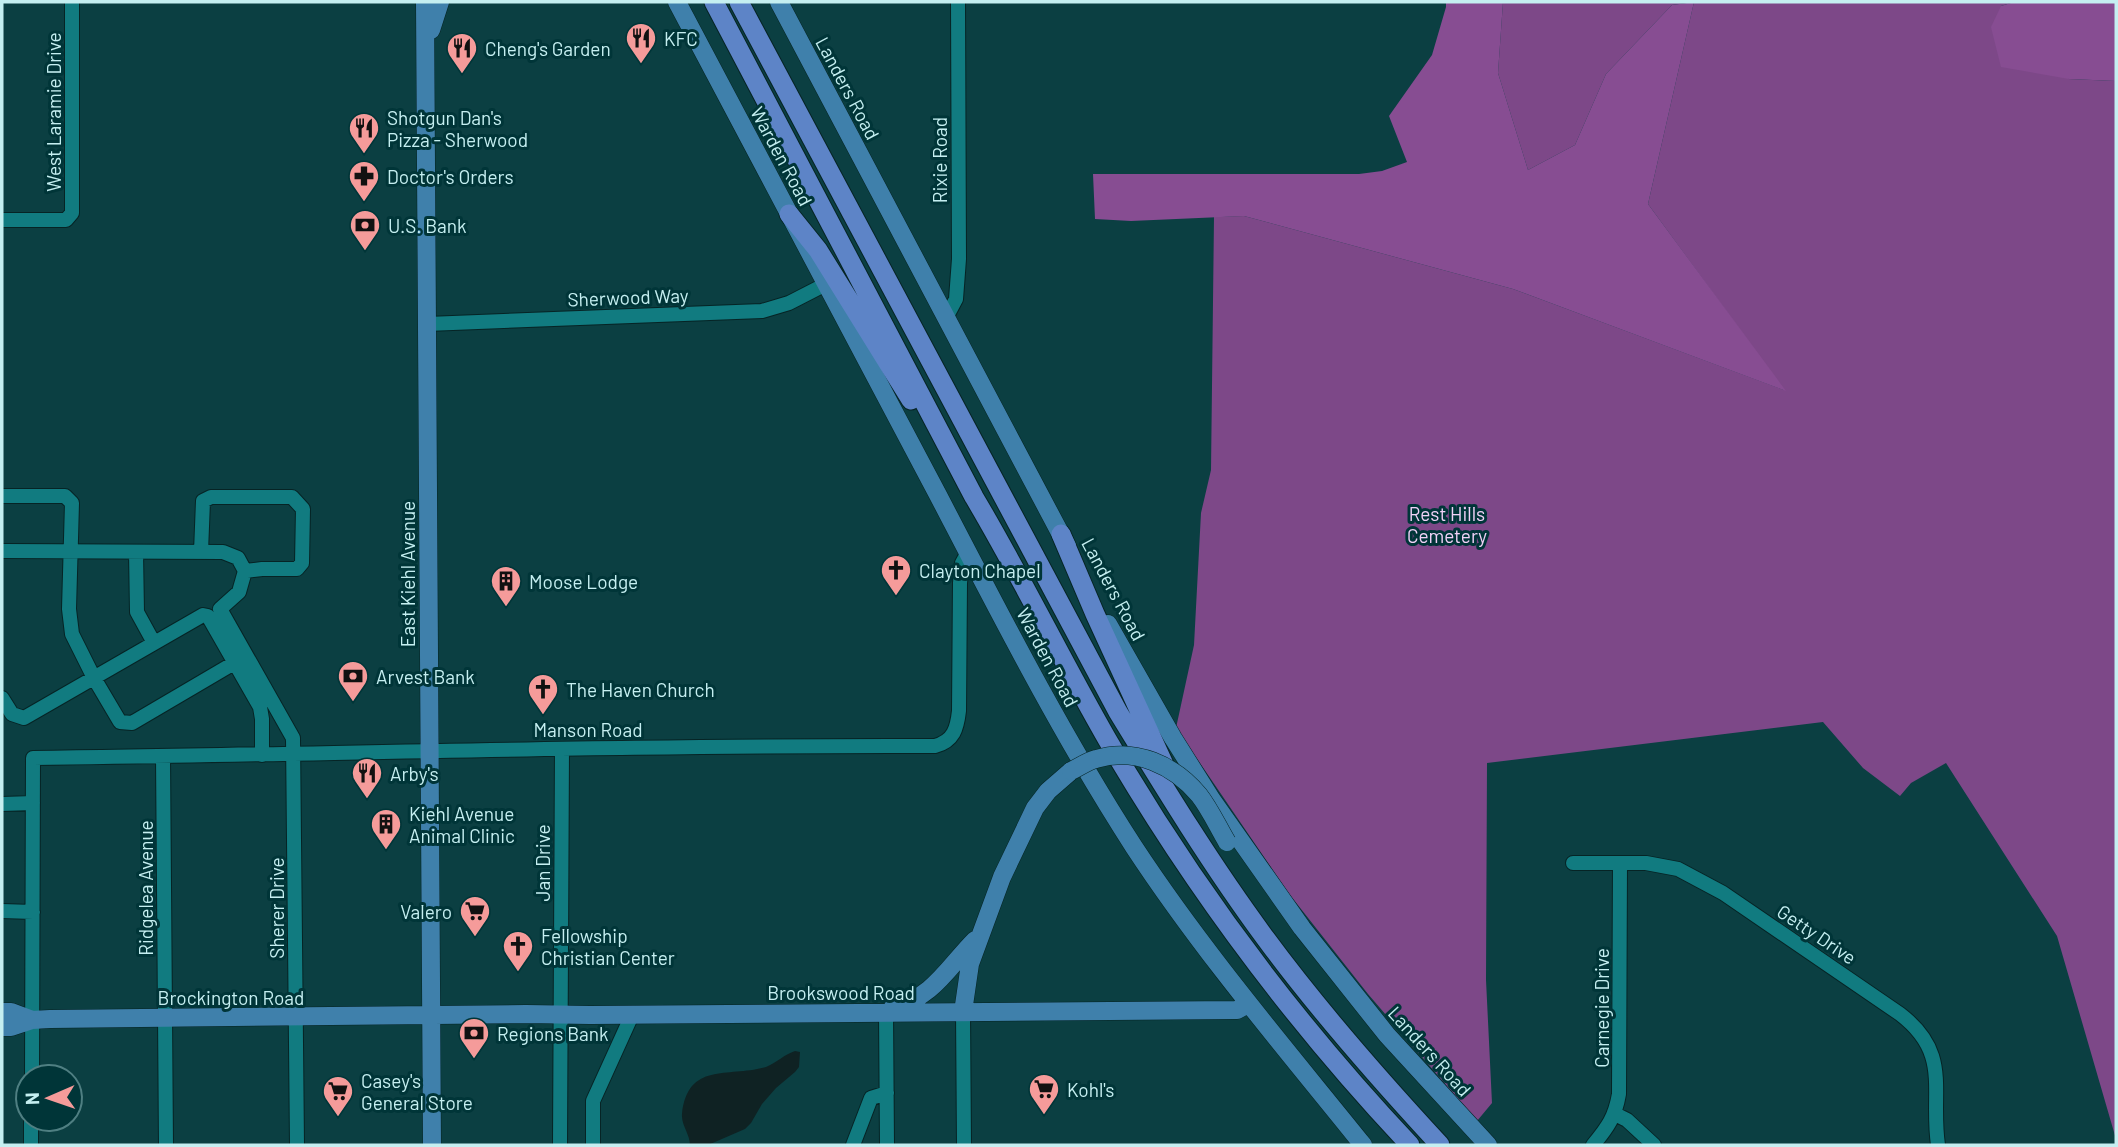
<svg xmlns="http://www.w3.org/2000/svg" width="2118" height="1147" font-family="Barlow,sans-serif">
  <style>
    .green { fill: #7d4888 }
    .forest { fill: #874d92 }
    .water { fill: #0f2223 }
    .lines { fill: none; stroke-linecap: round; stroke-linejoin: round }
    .minor-casing { stroke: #062425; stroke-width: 16 }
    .major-casing { stroke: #062425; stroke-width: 19 }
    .highway-casing { stroke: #062425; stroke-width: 21 }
    .minor { stroke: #117b80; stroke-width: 14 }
    .major { stroke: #3f80ab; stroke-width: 18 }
    .highway { stroke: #5d84c7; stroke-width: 19 }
    .major-bridge-casing { stroke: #062425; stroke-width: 19; stroke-linecap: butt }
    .major-bridge { stroke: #3f80ab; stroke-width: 18 }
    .labels { text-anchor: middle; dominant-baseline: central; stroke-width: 6; stroke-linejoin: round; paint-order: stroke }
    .poi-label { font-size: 19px; fill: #c5eff1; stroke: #003538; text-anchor: start }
    .street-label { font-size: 19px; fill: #c5eff1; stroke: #003538 }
    .park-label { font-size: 19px; fill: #f2d2f8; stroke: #003538 }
  </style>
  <rect width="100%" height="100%" fill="#0b3f42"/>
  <path class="green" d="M1503,2H1693L1672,5L1606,74L1575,145L1528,170L1498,73Z
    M1694,2H2014L2001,6L2069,79L2116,81V1139L2057,936L1946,763L1911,783L1900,796L1863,768L1823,722L1487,763L1486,980L1492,1103L1477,1121L1368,994L1290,895L1176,728L1194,645L1201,513L1211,470L1214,217L1244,216L1513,289L1784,390L1648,204Z"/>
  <path class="forest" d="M1446,2H1503L1498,73L1528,170L1575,145L1606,74L1672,5L1694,2L1648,204L1786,391L1513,289L1244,216L1131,221L1095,219L1093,174H1359L1382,171L1407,162L1389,116L1432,55L1446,7Z
    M2014,2H2116V81L2069,79L2001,67L1991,27L2001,6Z"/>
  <path class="water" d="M795,1051L800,1052L799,1067L795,1072L776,1088L762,1104L751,1123L745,1129L708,1145H690C690,1134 681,1125 682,1114C688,1061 729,1078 766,1067C776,1063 785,1054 795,1051Z"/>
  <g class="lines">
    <g class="minor-casing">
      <path id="minor" d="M2,220H66L72,213V2
        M947,316L956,299L959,259L958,2
        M427,324L762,311L789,303L826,284
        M2,496H65L72,503L69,609L72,634L94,678L120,722L132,723L246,656
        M2,551L223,552L238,558L245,571L239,592L220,609L293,738L297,1145
        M136,552L137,612L154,643
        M201,552L203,501L211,497H292L303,509L302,563L297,569H262L245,571
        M2,698L12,714L24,718L203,615L208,616L260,707L262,719V755
        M163,756L166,1145
        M2,804L33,803
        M1573,863H1646L1678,869L1723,893L1900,1014C1952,1054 1930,1090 1938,1145
        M2,911L33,912
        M886,1012L887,1145
        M963,1012L964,1145
        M32,1077L33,758C334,754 634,745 935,746C954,741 957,728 959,711L960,583L962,563L968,552
        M1615,1114L1627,1120L1654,1145
        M31,1145V1119
        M560,1145L562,749
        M593,1145V1101L632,1015
        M853,1145L871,1098L887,1093
        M1593,1145C1608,1127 1615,1117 1619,1094L1620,864"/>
    </g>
    <g class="major-casing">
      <path id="major" d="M425,2L432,1145
        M677,2C764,166 850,331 938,495C1000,614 1061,734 1134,847C1203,952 1285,1048 1363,1145
        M779,2L1067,546
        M431,30L440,2
        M1108,624L1173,738L1212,800L1302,928L1387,1035L1488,1145
        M893,1007C932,999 949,966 975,940
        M2,1012H11L32,1020
        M963,1012L970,964L1002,877L1035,808L1048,791L1071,771
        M2,1027H11L32,1020L50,1019L526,1014L590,1015L1237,1010L1248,1004"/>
    </g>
    <g class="highway-casing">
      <path id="highway" d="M714,2L974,497C1021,576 1061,659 1107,739C1192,885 1294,1022 1410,1145
        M739,2L1118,712C1165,789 1212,866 1266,939C1319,1011 1379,1079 1440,1145
        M789,214L818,250L911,400
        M1061,534L1095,614L1167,771"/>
    </g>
    <use href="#minor" class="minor"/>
    <use href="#major" class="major"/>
    <use href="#highway" class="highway"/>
    <g class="major-bridge-casing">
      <path id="major-bridge" d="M1071,771C1079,767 1088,761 1096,759C1135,747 1174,765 1199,795C1210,809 1218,827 1227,842"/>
    </g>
    <use href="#major-bridge" class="major-bridge"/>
  </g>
  <defs>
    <g id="restaurant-pin" transform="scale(1.575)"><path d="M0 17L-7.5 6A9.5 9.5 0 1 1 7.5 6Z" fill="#f59b9a" stroke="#003538"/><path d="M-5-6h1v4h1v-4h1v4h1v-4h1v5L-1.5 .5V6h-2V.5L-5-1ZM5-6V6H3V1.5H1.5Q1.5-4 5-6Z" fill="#111"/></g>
    <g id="pharmacy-pin" transform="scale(1.575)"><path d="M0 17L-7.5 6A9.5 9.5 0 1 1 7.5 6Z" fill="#f59b9a" stroke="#003538"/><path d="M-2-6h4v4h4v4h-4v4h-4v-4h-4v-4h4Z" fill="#111"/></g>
    <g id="bank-pin" transform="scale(1.575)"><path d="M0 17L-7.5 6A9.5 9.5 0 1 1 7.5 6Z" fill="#f59b9a" stroke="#003538"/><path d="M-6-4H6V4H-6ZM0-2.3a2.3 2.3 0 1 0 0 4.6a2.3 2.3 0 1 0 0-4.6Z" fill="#111"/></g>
    <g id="church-pin" transform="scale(1.575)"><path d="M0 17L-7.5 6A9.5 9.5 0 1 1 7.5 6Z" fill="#f59b9a" stroke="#003538"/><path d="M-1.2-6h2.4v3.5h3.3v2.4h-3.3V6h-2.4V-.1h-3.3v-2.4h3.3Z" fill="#111"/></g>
    <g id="building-pin" transform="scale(1.575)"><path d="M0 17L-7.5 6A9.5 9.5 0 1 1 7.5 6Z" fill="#f59b9a" stroke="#003538"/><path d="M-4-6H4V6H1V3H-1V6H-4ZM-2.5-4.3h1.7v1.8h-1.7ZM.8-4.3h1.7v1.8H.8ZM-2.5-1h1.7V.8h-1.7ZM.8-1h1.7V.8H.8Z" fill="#111"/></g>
    <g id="supermarket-pin" transform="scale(1.575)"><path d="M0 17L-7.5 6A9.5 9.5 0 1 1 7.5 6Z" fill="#f59b9a" stroke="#003538"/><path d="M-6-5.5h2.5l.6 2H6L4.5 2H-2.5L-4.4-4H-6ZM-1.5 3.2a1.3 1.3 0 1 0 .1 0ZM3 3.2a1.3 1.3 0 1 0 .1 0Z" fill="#111"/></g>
  </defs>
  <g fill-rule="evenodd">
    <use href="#restaurant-pin" x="641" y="38"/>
    <use href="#restaurant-pin" x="462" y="48"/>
    <use href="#restaurant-pin" x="364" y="128"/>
    <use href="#pharmacy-pin" x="364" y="176"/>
    <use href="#bank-pin" x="365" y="225"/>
    <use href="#church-pin" x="896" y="570"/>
    <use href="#building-pin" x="506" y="581"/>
    <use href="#bank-pin" x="353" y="676"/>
    <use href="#church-pin" x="543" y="689"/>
    <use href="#restaurant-pin" x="367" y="773"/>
    <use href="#building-pin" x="386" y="824"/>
    <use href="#supermarket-pin" x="475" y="911"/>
    <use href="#church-pin" x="518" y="946"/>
    <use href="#bank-pin" x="474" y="1033"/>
    <use href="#supermarket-pin" x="1044" y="1089"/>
    <use href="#supermarket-pin" x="338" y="1091"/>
  </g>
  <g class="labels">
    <g class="poi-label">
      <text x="664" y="38">KFC</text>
      <text x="485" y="48">Cheng's Garden</text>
      <text x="387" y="117">Shotgun Dan's<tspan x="387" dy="22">Pizza - Sherwood</tspan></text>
      <text x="387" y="176">Doctor's Orders</text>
      <text x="388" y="225">U.S. Bank</text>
      <text x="919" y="570">Clayton Chapel</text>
      <text x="529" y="581">Moose Lodge</text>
      <text x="376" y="676">Arvest Bank</text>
      <text x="566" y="689">The Haven Church</text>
      <text x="390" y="773">Arby's</text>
      <text x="409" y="813">Kiehl Avenue<tspan x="409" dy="22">Animal Clinic</tspan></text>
      <text x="452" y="911" text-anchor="end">Valero</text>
      <text x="541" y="935">Fellowship<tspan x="541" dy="22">Christian Center</tspan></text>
      <text x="497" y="1033">Regions Bank</text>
      <text x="361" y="1080">Casey's<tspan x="361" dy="22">General Store</tspan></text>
      <text x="1067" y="1089">Kohl's</text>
    </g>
    <g class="street-label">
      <text transform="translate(848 88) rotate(62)">Landers Road</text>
      <text transform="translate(53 112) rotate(-90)">West Laramie Drive</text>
      <text transform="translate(782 156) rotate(62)">Warden Road</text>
      <text transform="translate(939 160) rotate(-90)">Rixie Road</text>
      <text transform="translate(628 297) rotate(-2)">Sherwood Way</text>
      <text transform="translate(407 574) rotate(-90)">East Kiehl Avenue</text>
      <text transform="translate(1114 589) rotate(62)">Landers Road</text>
      <text transform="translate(1048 657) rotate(62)">Warden Road</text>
      <text x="588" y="729">Manson Road</text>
      <text transform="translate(542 863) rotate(-90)">Jan Drive</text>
      <text transform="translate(145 888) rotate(-90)">Ridgelea Avenue</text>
      <text transform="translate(276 908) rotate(-90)">Sherer Drive</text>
      <text transform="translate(1817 934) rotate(34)">Getty Drive</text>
      <text x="841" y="992">Brookswood Road</text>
      <text x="231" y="997">Brockington Road</text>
      <text transform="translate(1601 1008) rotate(-90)">Carnegie Drive</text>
      <text transform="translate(1430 1051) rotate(48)">Landers Road</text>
    </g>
    <g class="park-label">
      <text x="1447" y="513">Rest Hills<tspan x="1447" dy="22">Cemetery</tspan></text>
    </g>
  </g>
  <rect width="2118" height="1147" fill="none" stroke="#c5eff1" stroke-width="7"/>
  <g transform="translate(49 1098) rotate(268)"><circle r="33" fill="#003538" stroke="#4f7f82" stroke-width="2"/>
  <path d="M0-5L12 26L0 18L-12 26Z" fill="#f59b9a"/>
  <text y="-10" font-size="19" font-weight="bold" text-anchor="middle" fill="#c5eff1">N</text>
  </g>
</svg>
